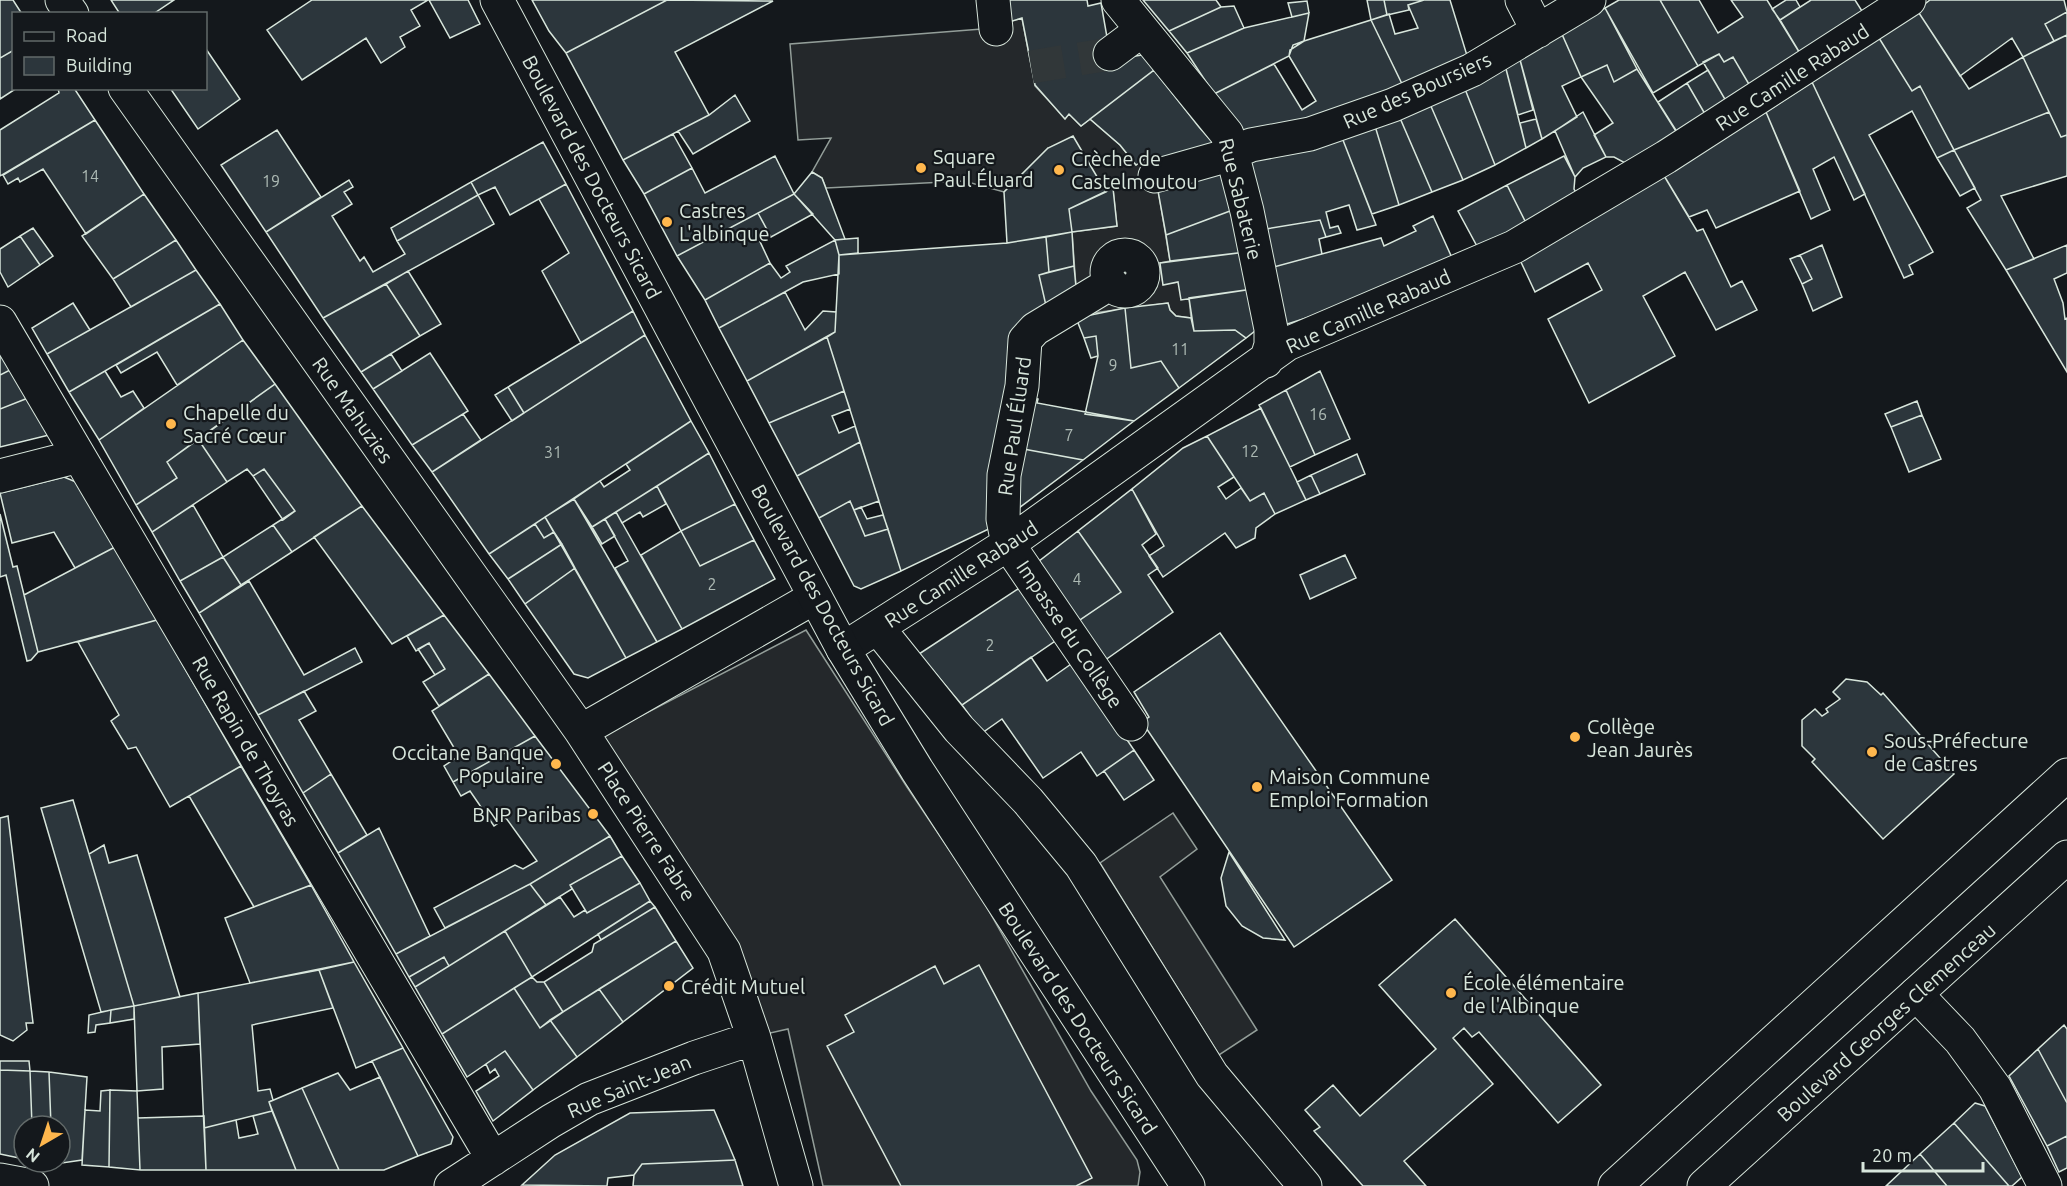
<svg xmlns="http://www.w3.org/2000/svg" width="2067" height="1186" font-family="Ubuntu,sans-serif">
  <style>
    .parking { fill: #24282b; stroke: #939e99; stroke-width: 1.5 }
    .building { fill: #2c363c; stroke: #d8e6dc; stroke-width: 1.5 }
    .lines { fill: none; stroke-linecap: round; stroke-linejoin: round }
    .minor-tunnel { stroke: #313739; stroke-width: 33; stroke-dasharray: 33 16; stroke-linecap: butt }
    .minor-casing { stroke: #d8e6dc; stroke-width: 35 }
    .major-casing { stroke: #d8e6dc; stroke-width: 35 }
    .minor { stroke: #14181c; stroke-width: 33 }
    .major { stroke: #14181c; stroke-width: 33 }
    .poi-dot { fill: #ffb74d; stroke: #14181c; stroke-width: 2 }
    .labels { text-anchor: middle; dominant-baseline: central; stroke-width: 4.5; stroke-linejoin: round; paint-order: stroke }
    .number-label { font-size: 16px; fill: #adbab4 }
    .street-label { font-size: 20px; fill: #d8e6dc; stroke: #14181c }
    .poi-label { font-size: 20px; fill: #d8e6dc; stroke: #14181c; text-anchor: start }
  </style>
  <rect width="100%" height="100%" fill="#14181c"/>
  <path class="parking" d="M1022,18L1035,86L1065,118L1069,114L1081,126L1090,119L1120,145L1136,165L1147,157L1155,171L1170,261L1160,263L1163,284L1178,282L1189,298L1191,318L1176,316L1170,310L1168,303L1093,313L1076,287L1072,232L1117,226L1113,189L1106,192L1048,148L1004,192L964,181L826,188L822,178L812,172L831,138L798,140L790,44L982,29Z
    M806,630L907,787L981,897L1091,1091L1137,1160L1140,1172L1138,1186H823L788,1029L766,1034L600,737Z
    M1173,813L1197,849L1160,877L1257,1030L1219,1055L1100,863Z"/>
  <path class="building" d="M0,0H13L22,14H14V50L0,58Z
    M111,0H174L153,14H120Z
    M312,0H428L411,10L420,26L400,37L405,47L381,63L366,38L302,80L267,30Z
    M429,0H468L480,24L450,38Z
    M532,0H667L566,53L549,31Z
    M667,0L773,1L675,52L709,115L623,160L566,53Z
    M1005,0H1087L1088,6L1101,3L1111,60L1142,55L1154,70L1081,126L1069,114L1065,119L1035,85L1022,18L1009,22Z
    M1143,0H1216L1221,7L1169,31Z
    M1367,0H1384L1387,15L1371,20Z
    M1384,0H1424L1408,5L1409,10L1387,15Z
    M1424,0H1450L1469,62L1405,90L1371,20L1389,14L1395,34L1418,28L1408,5Z
    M1619,0H1660L1698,66L1653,93L1605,8Z
    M1660,0H1699L1718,33L1743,17L1731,0H1767L1801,55L1750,86L1733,57L1724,62L1719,54L1698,66Z
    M1786,0H1796L1800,7L1780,20L1772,9Z
    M1811,0H1855L1862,11L1801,55L1780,20Z
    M1930,0H2064L2067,12L2045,24L2054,41L2023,57L2012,38L1960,76L1917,10Z
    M1307,1L1309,13L1292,17L1288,3Z
    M1234,6L1244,28L1187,53L1169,31L1221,7Z
    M1605,8L1637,69L1614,82L1607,65L1581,77L1561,32Z
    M1917,10L1969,89L2023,57L2049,112L1954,150L1920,86L1912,91L1879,38Z
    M2067,12V35L2054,41L2045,24Z
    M1309,13L1304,41L1293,45L1289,56L1214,94L1187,53L1244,28Z
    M1371,20L1405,90L1250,141L1214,94L1274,64L1302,110L1316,101L1289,56L1290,50L1304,41Z
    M1561,32L1581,77L1562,86L1577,117L1542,139L1519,56Z
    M2067,35V135L2061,137L2023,57Z
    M1879,38L1912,91L1920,86L1954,150L1937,158L1912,111L1869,135L1933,252L1909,265L1913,274L1904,278L1812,82Z
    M206,49L240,99L198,129L170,88H206Z
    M14,50V88H17L0,99V58Z
    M1719,54L1724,62L1733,57L1750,86L1726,101L1703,62Z
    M1519,56L1533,110L1518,115L1505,65Z
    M1505,65L1526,148L1495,165L1465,89Z
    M1607,65L1614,82L1637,69L1679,136L1625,163L1614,157H1606L1594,135L1613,123L1581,77Z
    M1154,70L1199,127L1220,151L1155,171L1147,157L1136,165L1120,145L1090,119Z
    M1708,70L1726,101L1705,114L1687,83Z
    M1812,82L1865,194L1854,200L1834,157L1813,169L1830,210L1811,219L1766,112Z
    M1687,83L1705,114L1677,132L1658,102Z
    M58,88H74L95,120L0,176V130L59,93Z
    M1465,89L1495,165L1463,180L1430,104Z
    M735,95L750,121L693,154L678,131L709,115Z
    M1430,104L1463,180L1432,192L1400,118Z
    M1583,112L1606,157L1583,168L1575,177L1555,131Z
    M1766,112L1800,191L1716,228L1707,210L1689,217L1663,174Z
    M2049,112L2061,137L2067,135V176L2001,196L2034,259L2006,270L1967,208L1981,200L1954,150Z
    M1400,118L1432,192L1399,205L1375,126Z
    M1536,119L1542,139L1526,148L1520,123Z
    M95,120L144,194L86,234L43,169L20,182L18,178L8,184L3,175Z
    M1375,126L1399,205L1372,214L1341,135Z
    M277,130L321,197L266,232L221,165Z
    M673,134L692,168L644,194L623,160Z
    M1341,135L1376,225L1357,230L1349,205L1326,212L1330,228L1338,226L1341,233L1326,237L1320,220L1260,230L1240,154Z
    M1073,136L1106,192L1069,209L1072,232L1007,243L1004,192L1048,148Z
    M543,142L566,184L510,215L495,187L478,195L471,182Z
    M1954,150L1975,188L1960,196L1937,158Z
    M775,156L794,194L677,256L644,194L692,168L705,193Z
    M1564,156L1575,177L1574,189L1578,196L1526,223L1507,185Z
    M1226,161L1238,208L1166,235L1156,180Z
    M812,172L822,178L845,239L835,240L794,194Z
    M1663,174L1697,231L1703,229L1731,287L1742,281L1757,310L1716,330L1685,272L1643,296L1675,356L1589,403L1548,319L1602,290L1588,263L1535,292L1520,260Z
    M349,180L353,187L344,192L352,204L332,216L360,261L364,257L373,272L405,254L397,241L478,195L494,224L323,318L266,232Z
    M471,182L478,195L397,241L391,228Z
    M566,184L633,311L581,343L542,271L569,253L539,199Z
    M1507,185L1526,223L1478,248L1458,211Z
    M1113,188L1117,226L1072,232L1069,209Z
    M144,194L176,240L113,279L82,236Z
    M794,194L813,214L771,237L758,213Z
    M1238,208L1246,252L1170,261L1166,235Z
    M758,213L766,228L756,233L770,263L705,300L677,256Z
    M1433,216L1453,260L1357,302L1281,326L1270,268L1381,238L1384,246L1416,231L1413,226Z
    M1320,220L1326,237L1319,239L1322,254L1270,268L1260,230Z
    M33,228L53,256L40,265L20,236Z
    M1072,232L1074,266L1049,272L1046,237Z
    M20,236L40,265L8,287L0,272V249Z
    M1046,237L1049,272L1039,275L1047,310L995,526L901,571L827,337L835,332L839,255L1007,243Z
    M858,238V253L839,255L835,240Z
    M176,240L196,270L131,307L113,279Z
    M835,240L839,255V274L803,282L719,328L705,300L770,263L781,278L790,272L786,266Z
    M1822,245L1842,297L1813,311L1802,284L1812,279L1800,255Z
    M2067,245V273L2054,279L2063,303L2065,319L2067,318V372L2006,270Z
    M1246,252L1252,289L1181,300L1178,282L1163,285L1160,263Z
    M1800,255L1812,279L1802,284L1790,259Z
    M1074,266L1076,287L1047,310L1039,275Z
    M196,270L220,304L69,392L47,354Z
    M408,271L441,324L420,336L386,284Z
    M386,284L420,336L361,372L323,318Z
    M1252,289L1260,327L1246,338L1235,330L1194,331L1189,298Z
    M785,292L805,330L823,311L836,312L835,332L747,381L719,328Z
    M73,303L90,330L47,354L32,328Z
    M1168,303L1170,310L1176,316L1191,318L1194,331L1235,330L1246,338L1179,388L1161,361L1131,368L1125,308Z
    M220,304L243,340L177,385L157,352L121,373L116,365Z
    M1125,308L1131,368L1161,361L1179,388L1134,421L1085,414L1098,356L1096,336L1084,338L1076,318Z
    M633,311L645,335L524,413L508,387Z
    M645,335L691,421L489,554L432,472Z
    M1096,336L1098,356L1091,358L1084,338Z
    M827,337L844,391L769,423L747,381Z
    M243,340L275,384L167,462L177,478L136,505L99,440Z
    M0,350L12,369L0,375Z
    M430,353L468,411L412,445L373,389Z
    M391,354L402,371L373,389L361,372Z
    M12,369L28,398L0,409V375Z
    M105,371L121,397L133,391L144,408L99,440L69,392Z
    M1320,371L1350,439L1315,455L1286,390Z
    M275,384L362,506L292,552L273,525L295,511L264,469L253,476L247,469L227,482L198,439Z
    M508,387L524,413L512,421L495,395Z
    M1286,390L1315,455L1290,467L1259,405Z
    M844,391L850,409L832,416L839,433L855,426L860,442L797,476L769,423Z
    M1029,397L1038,399L1037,403L1134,421L1083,460L1018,448Z
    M28,398L49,435L0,447V409Z
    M1917,401L1922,415L1891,427L1885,414Z
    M1261,408L1306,500L1275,514L1264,493L1250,501L1207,436Z
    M463,414L481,440L432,472L412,445Z
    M1922,415L1941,459L1909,472L1891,427Z
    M691,421L709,453L592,527L574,499L600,481L604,487L630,470L626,464Z
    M1207,436L1234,477L1218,487L1226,499L1241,488L1250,501L1264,493L1275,514L1256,528L1255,538L1236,548L1225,533L1163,577L1149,556L1164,546L1132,489L1183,448Z
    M198,439L227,482L152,532L136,505L177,478L167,462Z
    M860,442L879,501L854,510L850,501L819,518L797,476Z
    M1018,448L1083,460L1011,514Z
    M709,453L735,504L681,531L657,486Z
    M1357,454L1365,474L1320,494L1311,475Z
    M264,469L295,511L283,520L253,476Z
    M1311,475L1320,494L1306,500L1297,482Z
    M64,477L76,482L115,547L75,568L54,532L12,543L0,493Z
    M657,486L666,504L643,517L640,512L622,523L616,512Z
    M1132,489L1156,534L1142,545L1158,568L1148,575L1173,612L1101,663L1074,624L1121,592L1078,531Z
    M574,499L657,642L626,658L545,517Z
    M850,501L865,536L888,529L901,571L861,589L854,586L819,518Z
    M735,504L754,540L700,566L681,531Z
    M193,505L223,557L180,581L152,532Z
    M362,506L444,615L392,644L314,537Z
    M861,507L867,519L883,515L888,529L865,536L854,510Z
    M616,512L682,629L657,642L615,568L628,561L605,519Z
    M0,514L13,567L17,566L38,652L31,660L27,661L6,575L0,577Z
    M545,517L554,532L544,538L535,524Z
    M605,519L615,536L602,544L592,527Z
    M535,524L544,538L554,532L562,544L508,579L489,554Z
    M273,525L292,552L241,585L223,557Z
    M681,531L700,566L754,540L775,579L682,629L641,555Z
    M1078,531L1121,592L1074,624L1034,565Z
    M562,544L575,568L525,604L508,579Z
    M115,547L157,620L38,652L24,595Z
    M1345,555L1356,578L1310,599L1300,575Z
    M223,557L241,585L199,613L180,581Z
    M575,568L626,658L588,678L574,674L525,604Z
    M249,581L304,675L355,648L362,662L258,715L199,613Z
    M1024,585L1061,637L962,705L919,654Z
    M444,615L489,674L439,706L423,682L445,669L429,643L416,651L407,636Z
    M157,620L241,766L170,807L136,747L128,749L111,721L119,715L78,642Z
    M1220,633L1392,880L1294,947L1142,722L1149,717L1134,692Z
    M429,643L445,669L435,675L418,649Z
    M1031,657L1047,681L1074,662L1134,750L1097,776L1081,752L1043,778L1002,719L982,733L962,705Z
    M489,674L535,736L453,782L444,766L459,756L432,711Z
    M1846,679L1867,682L1881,695L1883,693L1954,774L1883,839L1812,762L1815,759L1802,746V720L1815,709L1822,716L1828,712L1826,709L1840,699L1833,692Z
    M304,691L316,711L299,720L331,774L303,793L258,715Z
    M535,736L610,836L530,884L445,928L434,908L515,865L523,869L537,861L506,818L494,826L470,791L461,796L453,782Z
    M1134,750L1154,780L1124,800L1104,771Z
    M241,766L311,885L254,907L189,796Z
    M331,774L367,835L338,853L303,793Z
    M73,800L89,854L134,1006L101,1012L41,808Z
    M8,816L33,1023H26L27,1030L13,1041L0,1035V818Z
    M379,828L430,936L396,954L338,853Z
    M610,836L622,856L570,885L572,889L546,905L530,884Z
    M104,845L109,863L137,855L180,997L134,1006L89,854Z
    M1229,852L1285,940L1263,938L1242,926L1226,906L1221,878Z
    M622,856L640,883L587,913L570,885Z
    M640,883L650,901L532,977L505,931L560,897L574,917L585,910L587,913Z
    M530,884L546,905L449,966L444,957L409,977L396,954Z
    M311,885L354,962L250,983L225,918Z
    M650,901L655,907L601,940L598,934Z
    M655,907L676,941L563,1012L544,982L592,952L594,944Z
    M1455,919L1601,1085L1558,1123L1479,1032L1472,1037L1464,1028L1453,1038L1493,1084L1404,1161L1426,1186H1363L1314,1131L1320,1127L1305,1110L1333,1085L1360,1116L1436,1049L1379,985Z
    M505,931L532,977L442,1034L415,987Z
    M676,941L693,968L623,1022L599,989Z
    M444,957L449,966L415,987L409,977Z
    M354,962L403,1048L356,1068L319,970Z
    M979,965L1092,1178L1076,1186H901L827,1046L854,1032L845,1015L935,966L944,984Z
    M319,970L333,1008L252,1025L258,1091L270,1089L273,1100L269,1102L272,1111L204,1128L198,993Z
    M532,977L537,982H544L563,1012L540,1028L514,988Z
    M514,988L540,1028L550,1020L577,1057L533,1090L505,1051L467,1077L442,1034Z
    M599,989L623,1022L577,1057L550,1020Z
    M198,993L200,1044L162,1047L163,1089L137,1091L134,1006Z
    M134,1006V1019L110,1023L111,1010Z
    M111,1010L110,1023L96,1025L95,1032L88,1033L89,1015Z
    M2064,1025L2067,1029V1103L2038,1049Z
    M403,1048L453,1137L451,1144L418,1156L372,1061Z
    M2038,1049L2067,1103V1136L2047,1146L2009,1076Z
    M505,1051L533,1090L493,1121L476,1091L499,1076L495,1069L490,1073L486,1064Z
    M0,1061H29L30,1071L0,1070Z
    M0,1070L30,1071L32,1126H24V1156L19,1158L0,1154Z
    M30,1071L49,1072L51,1126H32Z
    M49,1072L87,1077L82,1160L62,1163L60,1126H51Z
    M338,1073L350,1090L380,1077L418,1156L384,1170H339L302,1088Z
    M302,1088L339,1170H296L269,1102Z
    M110,1090L109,1167L82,1165L85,1110L100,1111L101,1091Z
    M110,1090L137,1091L140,1170L109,1167Z
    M1975,1103L1985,1106L2022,1177L2012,1186H2009L1954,1123Z
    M714,1110L735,1160L642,1164L634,1175L608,1178L607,1186L522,1185L555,1155L630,1113Z
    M272,1111L296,1170H206L204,1128L236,1120L239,1138L258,1134L253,1116Z
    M204,1116L206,1170H140L138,1118Z
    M1954,1123L2009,1186H1947L1920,1154Z
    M2067,1136V1168L2059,1172L2047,1146Z
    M1920,1154L1947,1186H1886Z
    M735,1160L743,1186H633L634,1175L642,1164Z"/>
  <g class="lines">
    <path class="minor-tunnel" d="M1031,67L1110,54"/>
    <g class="minor-casing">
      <path id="minor" d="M62,0L72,14
        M993,0L996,29
        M1118,0L1227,134L1247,211L1271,329V345L1266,361
        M1522,0L1538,31
        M1110,54L1142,30
        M125,88L581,731L724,951L754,1038L796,1186
        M1155,176L1222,157L1251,145L1310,134L1393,105L1472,70L1589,0
        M1107 273a18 18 0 1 1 36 0a18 18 0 1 1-36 0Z
        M1111,283L1035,329L1025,340L1022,386L1004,475L1003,519L1008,544L1131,724
        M0,322L493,1159
        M0,476L79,456
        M878,628L959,729L1028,801L1081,865L1212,1075L1305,1186
        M843,649L1008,544L1287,344L1514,247L1666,157L1909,0
        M581,731L815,597
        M1916,994L1960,1040L1995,1088L2045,1186
        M0,1180L32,1186
        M451,1186L551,1121L589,1099L694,1058L754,1038
        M1615,1186L2067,775"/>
    </g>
    <g class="major-casing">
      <path id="major" d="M497,0L843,649L917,770L1188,1186
        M1704,1186L2067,857"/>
    </g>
    <use href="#minor" class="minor"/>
    <use href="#major" class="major"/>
  </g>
  <g class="poi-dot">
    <circle cx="921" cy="168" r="6"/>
    <circle cx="1059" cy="170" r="6"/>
    <circle cx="667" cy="222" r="6"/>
    <circle cx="171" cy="424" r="6"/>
    <circle cx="1575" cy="737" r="6"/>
    <circle cx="1872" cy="752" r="6"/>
    <circle cx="556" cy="764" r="6"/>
    <circle cx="1257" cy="787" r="6"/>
    <circle cx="593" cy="814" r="6"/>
    <circle cx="669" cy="986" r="6"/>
    <circle cx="1451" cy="993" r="6"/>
  </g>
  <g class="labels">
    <g class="number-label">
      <text x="90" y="176">14</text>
      <text x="271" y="181">19</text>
      <text x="1180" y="349">11</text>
      <text x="1113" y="365">9</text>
      <text x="1318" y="414">16</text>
      <text x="1069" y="435">7</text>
      <text x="1250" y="451">12</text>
      <text x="553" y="452">31</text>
      <text x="1077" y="579">4</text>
      <text x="712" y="584">2</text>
      <text x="990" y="645">2</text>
    </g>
    <g class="street-label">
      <text transform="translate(1792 77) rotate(-33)">Rue Camille Rabaud</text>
      <text transform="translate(1417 90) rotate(-24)">Rue des Boursiers</text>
      <text transform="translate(592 177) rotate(62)">Boulevard des Docteurs Sicard</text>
      <text transform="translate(1241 199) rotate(76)">Rue Sabaterie</text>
      <text transform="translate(1368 311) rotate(-24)">Rue Camille Rabaud</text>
      <text transform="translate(353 410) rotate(55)">Rue Mahuzies</text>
      <text transform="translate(1014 426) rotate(-82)">Rue Paul Éluard</text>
      <text transform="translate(961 574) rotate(-33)">Rue Camille Rabaud</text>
      <text transform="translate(823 605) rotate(61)">Boulevard des Docteurs Sicard</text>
      <text transform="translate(1070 634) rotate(56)">Impasse du Collège</text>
      <text transform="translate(246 741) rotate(60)">Rue Rapin de Thoyras</text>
      <text transform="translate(647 831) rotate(57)">Place Pierre Fabre</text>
      <text transform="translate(1078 1018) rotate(57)">Boulevard des Docteurs Sicard</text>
      <text transform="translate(1886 1022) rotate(-42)">Boulevard Georges Clemenceau</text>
      <text transform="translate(629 1086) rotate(-23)">Rue Saint-Jean</text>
    </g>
    <g class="poi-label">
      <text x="933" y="156">Square<tspan x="933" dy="23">Paul Éluard</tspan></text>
      <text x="1071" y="158">Crèche de<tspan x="1071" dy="23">Castelmoutou</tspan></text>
      <text x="679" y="210">Castres<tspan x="679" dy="23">L'albinque</tspan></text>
      <text x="183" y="412">Chapelle du<tspan x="183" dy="23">Sacré Cœur</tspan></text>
      <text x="1587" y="726">Collège<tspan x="1587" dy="23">Jean Jaurès</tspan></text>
      <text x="1884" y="740">Sous-Préfecture<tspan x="1884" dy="23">de Castres</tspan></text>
      <text x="544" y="752" text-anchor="end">Occitane Banque<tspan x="544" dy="23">Populaire</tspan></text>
      <text x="1269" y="776">Maison Commune<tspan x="1269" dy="23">Emploi Formation</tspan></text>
      <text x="581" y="814" text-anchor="end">BNP Paribas</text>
      <text x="1463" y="982">École élémentaire<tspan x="1463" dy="23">de l'Albinque</tspan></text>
      <text x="681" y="986">Crédit Mutuel</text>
    </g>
  </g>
  <rect x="12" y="12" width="195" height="78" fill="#14181c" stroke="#626a69" stroke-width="1.5"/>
  <rect x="24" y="32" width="30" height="9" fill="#14181c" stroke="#626a69" stroke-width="1.5"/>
  <text x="66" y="42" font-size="18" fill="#d8e6dc">Road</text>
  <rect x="24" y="57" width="30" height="18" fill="#2c363c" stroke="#626a69" stroke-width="1.5"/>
  <text x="66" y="72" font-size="18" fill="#d8e6dc">Building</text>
  <g transform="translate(42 1144) rotate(219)"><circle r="28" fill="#14181c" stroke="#626a69" stroke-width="1.5"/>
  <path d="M0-4.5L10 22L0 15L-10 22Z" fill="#ffb74d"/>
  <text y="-9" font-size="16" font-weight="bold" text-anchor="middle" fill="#d8e6dc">N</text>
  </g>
  <path d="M1863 1162v9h120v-9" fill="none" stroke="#d8e6dc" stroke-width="3"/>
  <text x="1872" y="1162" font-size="18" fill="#d8e6dc" stroke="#14181c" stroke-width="4.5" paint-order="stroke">20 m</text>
</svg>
